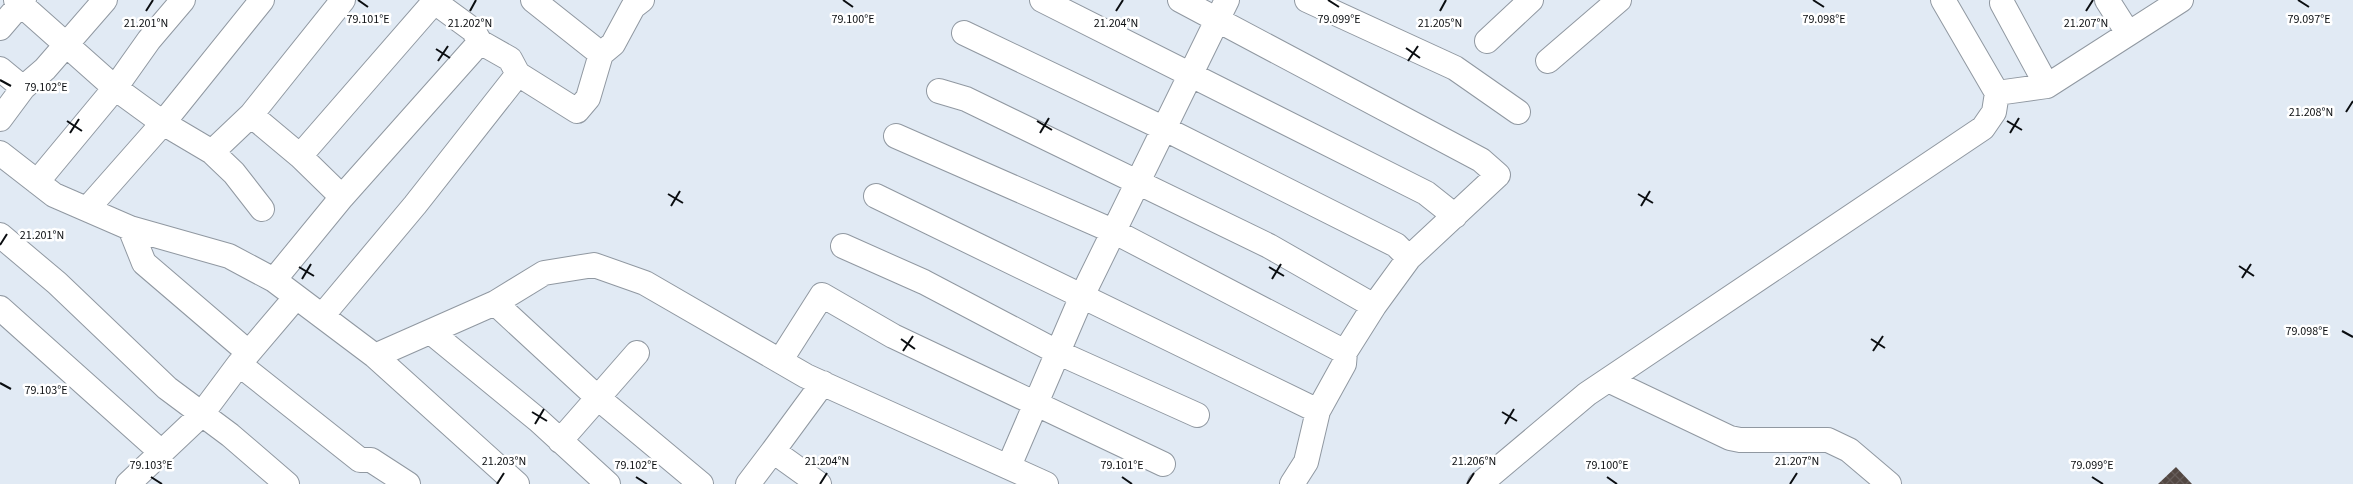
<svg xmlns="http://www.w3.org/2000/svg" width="2353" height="484" font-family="'Source Sans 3',sans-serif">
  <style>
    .building { fill: url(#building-cross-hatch) }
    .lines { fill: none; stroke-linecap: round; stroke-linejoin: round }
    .minor-casing { stroke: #9098a1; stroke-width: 26 }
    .minor { stroke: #fff; stroke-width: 24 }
    .ticks { fill: none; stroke: #0b0e11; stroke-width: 2 }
    .ticks-label { font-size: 12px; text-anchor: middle; fill: #0b0e11; stroke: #fff; stroke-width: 5; stroke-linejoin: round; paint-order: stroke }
  </style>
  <defs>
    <pattern id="building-cross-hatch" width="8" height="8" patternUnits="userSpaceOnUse" patternTransform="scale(1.25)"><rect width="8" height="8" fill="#524742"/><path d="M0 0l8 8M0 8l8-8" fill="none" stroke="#665d5a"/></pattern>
  </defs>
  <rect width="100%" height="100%" fill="#e1eaf4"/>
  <path class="building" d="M2176,467L2192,484H2158Z"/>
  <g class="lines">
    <g class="minor-casing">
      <path id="minor" d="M16,0L115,88L163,123L212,152L234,173L262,209
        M432,0L473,30L480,42L510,59L518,74L577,111L588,98L601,54L613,44L633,7L642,0
        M533,0L601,54
        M1042,0L1426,193L1455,216
        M1180,0L1481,160L1498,175L1409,258L1374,306L1345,352L1344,364L1318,411L1306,462L1292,484
        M1307,0L1455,68L1518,112
        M2107,0L2128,33
        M2002,3L2047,86
        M0,28L24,0
        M964,33L1165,129L1396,245L1409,258
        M1487,41L1531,0
        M1548,61L1619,0
        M0,69L23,88
        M939,91L966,99L1269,246L1374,306
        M1997,93L2047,86L2181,0
        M251,115L343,0
        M0,119L23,88L45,69L105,0
        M896,136L1115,232L1345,352
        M212,152L251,115L300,156L342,197L274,280
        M0,153L54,195L130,228L229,256L274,280L375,356L495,303L544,273L594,265L645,283L806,376L1046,484
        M300,156L434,2
        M37,182L115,88L149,40L183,0
        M876,196L1318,411
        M342,197L480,42
        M88,208L163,123L262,0
        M130,228L144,263L248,352
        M0,235L57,283L167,388L230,435L287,484
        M843,246L924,282L1059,353L1197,415
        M296,297L239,364L360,460H371L408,484
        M495,303L598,398L701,484
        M0,308L160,451
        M322,316L415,205L518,74
        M432,333L538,420L608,484
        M375,356L517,484
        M780,361L822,295L893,336L1163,464
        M1608,380L1730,438L1740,440H1828L1849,450L1889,484
        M560,441L637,353
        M773,451L823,383
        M1009,466L1082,296L1227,0
        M128,484L201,415L239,364
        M748,484L773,451L819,484
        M1480,484L1587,394L1983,128L1994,112L1997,93L1943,0"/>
    </g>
    <use href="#minor" class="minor"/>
  </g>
  <path class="ticks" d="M358,0L368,7M843,0L853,7M1328,0L1339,7M1813,0L1824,7M2298,0L2309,7M146,11L153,0M470,11L476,0M1116,11L1123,0M1440,11L1446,0M2086,11L2093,0M1406,48L1420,58M436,49L450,58M438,61L448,46M1408,61L1418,46M0,80L11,86M2346,112L2353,101M67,121L82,131M1037,121L1052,130M2007,121L2022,130M70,133L79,119M1040,133L1049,118M2010,133L2019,118M668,194L683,203M1638,194L1653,203M671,206L680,191M1641,206L1650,191M0,245L7,234M2239,266L2254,276M299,267L314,276M1269,267L1284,276M2242,278L2251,264M302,279L311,264M1272,279L1281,264M2342,331L2353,337M901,339L915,349M1871,339L1885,348M903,351L913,336M1873,351L1883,336M0,383L11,389M532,412L547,421M1502,412L1517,421M535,424L544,409M1505,424L1514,409M151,477L162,484M636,477L647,484M1122,477L1132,484M1607,477L1617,484M2092,477L2103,484M497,484L504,473M820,484L827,473M1467,484L1474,473M1790,484L1797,473"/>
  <g class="ticks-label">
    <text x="2309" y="23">79.097°E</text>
    <text x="368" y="23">79.101°E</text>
    <text x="853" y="23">79.100°E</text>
    <text x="1339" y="23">79.099°E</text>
    <text x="1824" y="23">79.098°E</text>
    <text x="146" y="27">21.201°N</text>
    <text x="470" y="27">21.202°N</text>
    <text x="1116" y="27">21.204°N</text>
    <text x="1440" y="27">21.205°N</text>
    <text x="2086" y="27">21.207°N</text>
    <text x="46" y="91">79.102°E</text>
    <text x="2311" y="116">21.208°N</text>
    <text x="42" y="239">21.201°N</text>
    <text x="2307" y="335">79.098°E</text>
    <text x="46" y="394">79.103°E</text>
    <text x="504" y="465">21.203°N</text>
    <text x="827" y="465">21.204°N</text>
    <text x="1474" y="465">21.206°N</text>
    <text x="1797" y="465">21.207°N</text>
    <text x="151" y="469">79.103°E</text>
    <text x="636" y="469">79.102°E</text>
    <text x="1122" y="469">79.101°E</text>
    <text x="1607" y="469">79.100°E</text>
    <text x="2092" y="469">79.099°E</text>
  </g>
</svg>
